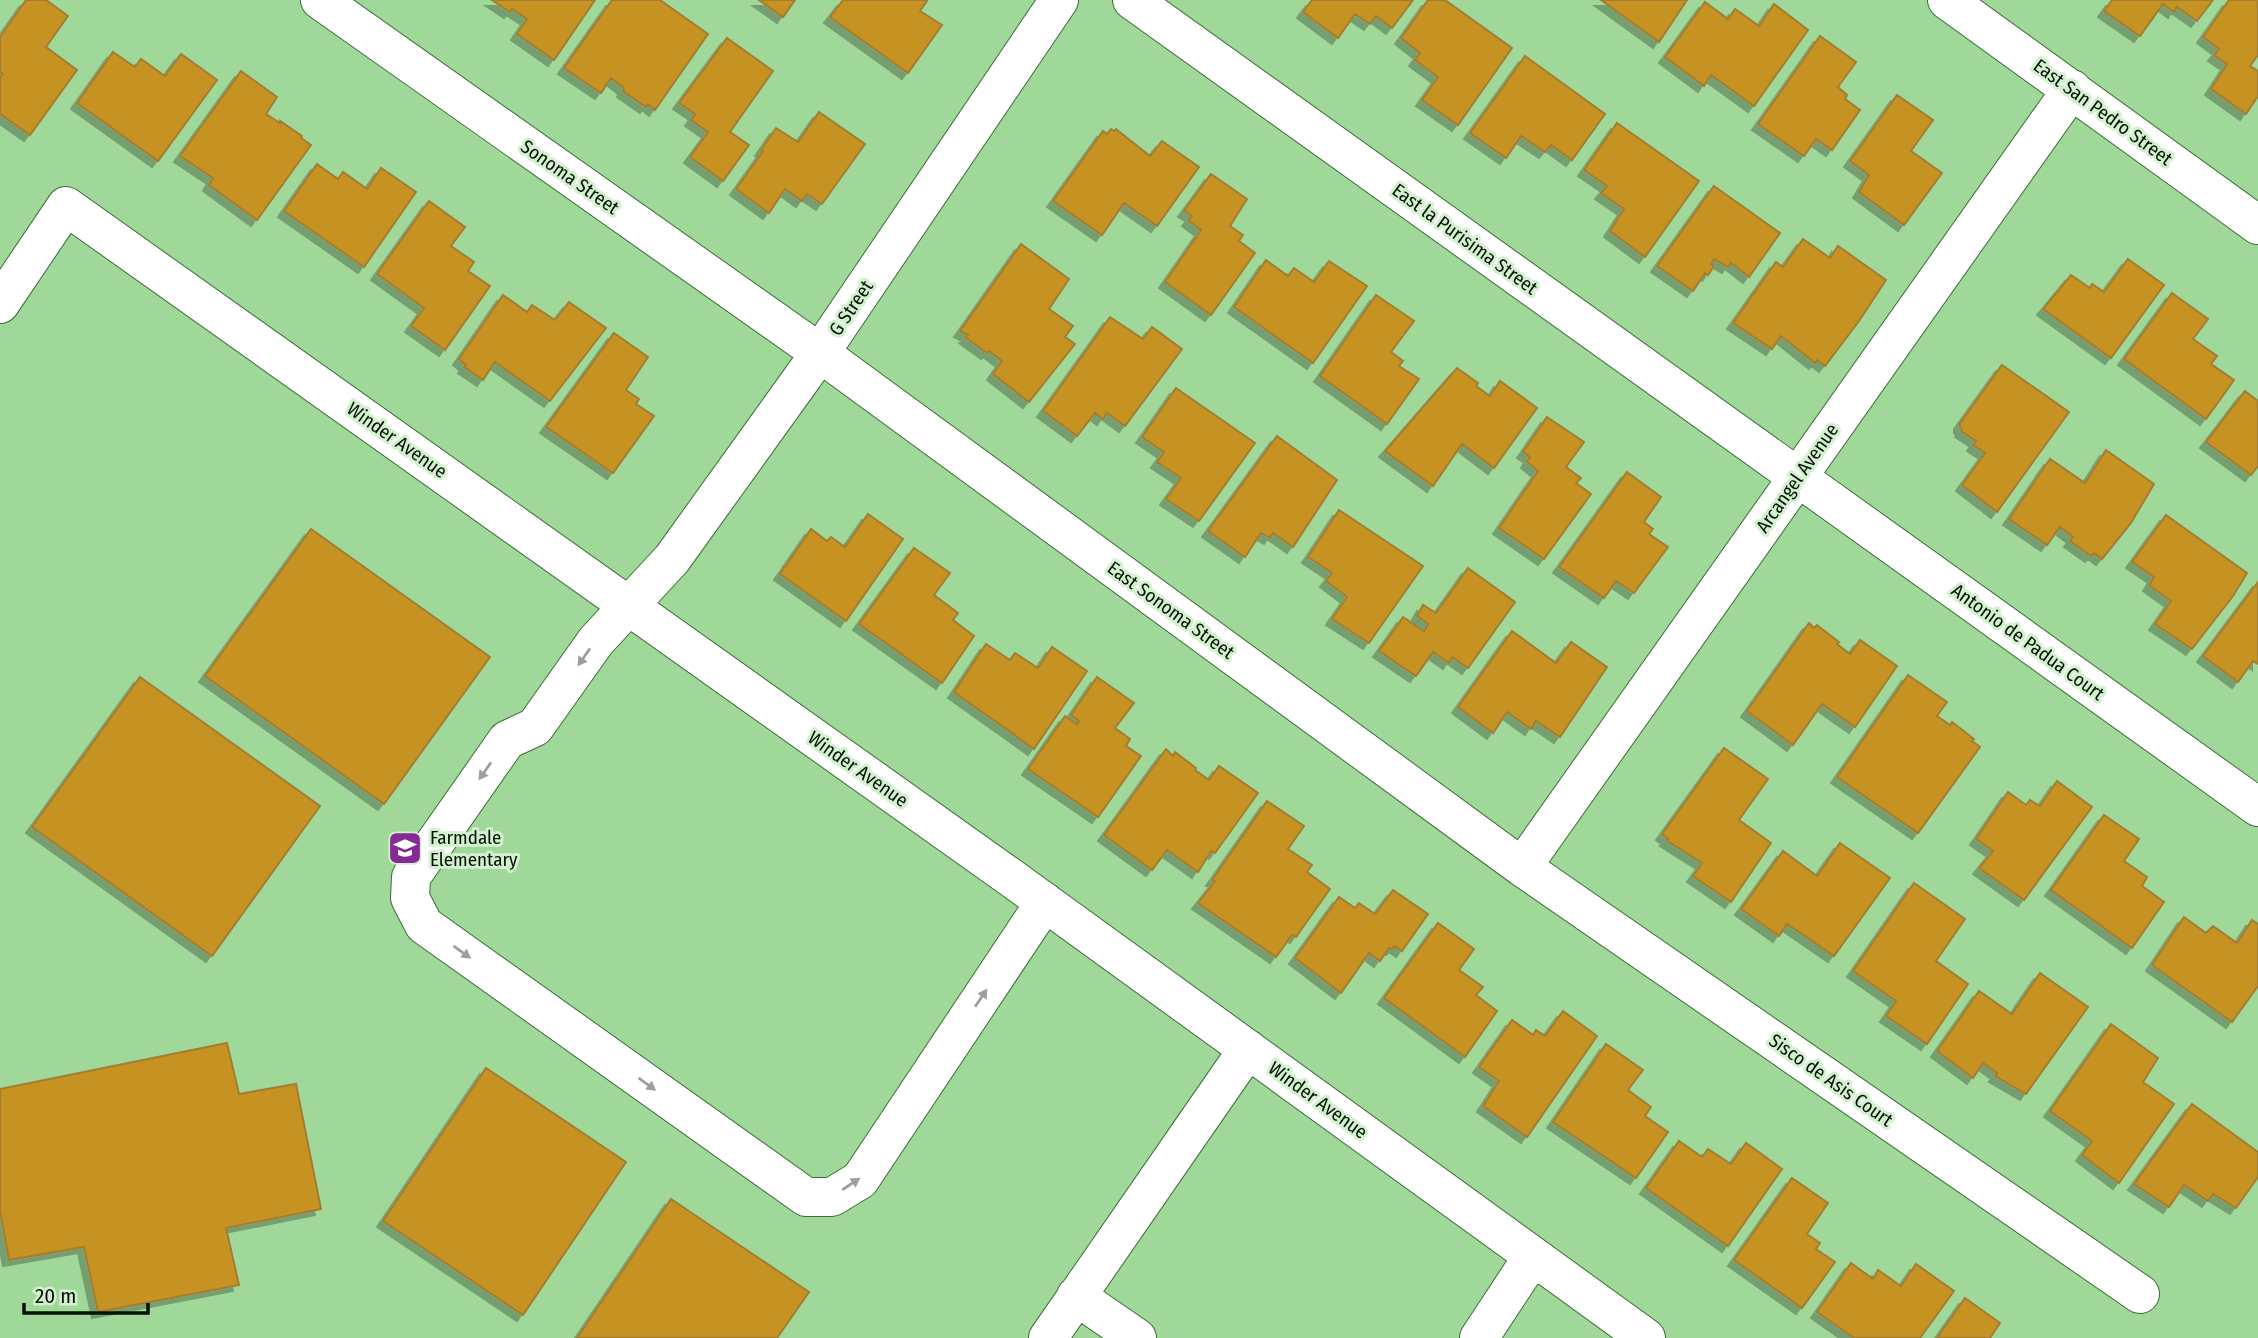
<svg xmlns="http://www.w3.org/2000/svg" width="2258" height="1338" font-family="'Fira Sans Condensed',sans-serif">
  <style>
    .building { fill: #c69321; stroke: #a27d33; stroke-width: 2; filter: url(#shadow) }
    .lines { fill: none; stroke-linecap: round; stroke-linejoin: round }
    .minor-casing { stroke: #3b6e36; stroke-width: 40 }
    .minor { stroke: #fff; stroke-width: 38 }
    .oneway { fill: #9aa199 }
    .labels { text-anchor: middle; dominant-baseline: central; stroke-width: 6; stroke-linejoin: round; paint-order: stroke }
    .street-label { font-size: 19px; fill: #021401; stroke: #d4f0d1 }
    .poi-label { font-size: 19px; fill: #021401; stroke: #d4f0d1; text-anchor: start }
  </style>
  <defs>
    <filter id="shadow"><feDropShadow dx="-6" dy="6" stdDeviation="0" flood-color="#0004"/></filter>
  </defs>
  <rect width="100%" height="100%" fill="#a0d89a"/>
  <path class="building" d="M26,0H46L68,16L46,47L77,70L30,135L0,114V78L3,74L0,72V37Z
    M492,0H595L554,60L517,34L527,19L512,9L510,12Z
    M612,0H660L708,34L655,110L648,104L646,107L623,91L624,88L611,78L601,93L564,68Z
    M759,0H795L783,17Z
    M843,0H925L927,1L920,11L942,25L908,73L830,17Z
    M1312,0H1413L1392,28L1376,16L1370,24L1355,14L1338,38L1303,12Z
    M1428,0H1445L1512,48L1458,125L1422,100L1438,77L1415,60L1420,53L1401,38Z
    M1601,0H1687L1659,42Z
    M2112,0H2213L2197,21L2177,7L2174,12L2163,4L2140,36L2104,11Z
    M2229,0H2258V55L2250,66L2258,71V96L2246,114L2211,89L2227,64L2214,55L2219,49L2203,37Z
    M1705,2L1728,19L1735,9L1759,26L1774,4L1808,30L1754,106L1711,75L1704,86L1665,57Z
    M1820,36L1856,62L1838,87L1847,95L1845,99L1860,110L1832,150L1816,139L1804,156L1758,124Z
    M727,38L773,71L730,132L749,145L723,181L690,157L708,132L691,120L695,114L679,103Z
    M113,52L135,67L141,59L165,76L181,54L217,80L158,161L77,103Z
    M1525,56L1605,114L1572,160L1551,145L1545,152L1521,136L1506,158L1470,133Z
    M241,71L277,97L266,114L280,123V121L302,136L301,138L311,145L257,220L209,185L213,178L180,156Z
    M1897,95L1933,120L1911,151L1942,173L1904,225L1859,192L1869,175L1850,161Z
    M819,112L865,144L822,204L807,194L802,201L785,189L769,213L736,189L763,151L761,150L776,128L798,142Z
    M1617,123L1699,181L1645,257L1610,231L1624,209L1601,193L1607,186L1584,170Z
    M1111,129L1114,131L1116,129L1150,156L1162,141L1199,167L1157,226L1124,203L1102,235L1053,201L1103,131L1107,134Z
    M317,164L338,179L343,172L367,189L381,168L416,192L364,267L284,211Z
    M1211,174L1247,199L1230,226L1243,235L1239,241L1255,253L1211,315L1165,282L1201,230L1188,220L1192,216L1184,211Z
    M1714,186L1780,233L1749,277L1731,263L1728,267L1714,259L1711,264L1714,266L1708,275L1705,273L1693,291L1657,266Z
    M429,201L465,227L451,246L474,262L468,271L490,286L445,350L411,326L424,308L377,274Z
    M1803,239L1830,258L1838,246L1886,280L1859,321L1825,366L1817,360L1815,363L1781,336L1772,349L1733,323L1776,262L1783,267Z
    M1021,244L1069,279L1049,309L1073,326L1065,337L1075,344L1029,402L993,374L1002,361L989,351L987,353L965,337L968,335L960,331Z
    M2128,259L2164,285L2111,358L2043,309L2071,275L2090,288L2092,284L2104,292Z
    M1266,260L1288,276L1294,268L1314,282L1329,261L1367,286L1313,363L1234,307Z
    M2172,293L2208,319L2193,339L2217,356L2211,364L2234,380L2206,419L2124,359Z
    M503,295L527,312L532,305L555,320L569,302L606,328L550,401L495,362L483,380L464,367L466,365L459,359Z
    M1376,295L1414,321L1391,352L1403,361L1399,366L1419,379L1387,424L1320,376Z
    M1110,317L1143,339L1152,327L1182,349L1125,426L1107,413L1103,419L1095,413L1077,436L1043,411Z
    M614,333L648,357L626,390L639,399L636,404L654,416L613,473L546,427Z
    M2002,365L2069,412L1997,512L1962,485L1985,453L1973,445L1976,441L1961,431L1962,429L1960,427V423Z
    M1457,368L1478,383L1476,386L1490,396L1500,381L1537,408L1494,468L1462,444L1433,486L1385,451Z
    M1176,388L1255,443L1199,521L1166,499L1181,478L1157,462L1164,452L1142,437Z
    M2245,391L2258,401V466L2251,475L2206,442Z
    M1547,417L1584,442L1566,467L1581,478L1576,483L1591,494L1544,559L1499,528L1538,471L1527,462L1530,457L1523,452Z
    M1277,436L1337,480L1293,547L1273,533L1270,538L1261,533L1245,557L1208,531Z
    M2106,450L2154,484L2131,523L2102,559L2094,553L2091,556L2070,541L2073,537L2060,527L2047,545L2009,519L2050,459L2085,483Z
    M1627,472L1661,497L1644,522L1653,529L1649,534L1668,547L1634,593L1616,581L1604,598L1559,567Z
    M1339,510L1423,566L1369,643L1332,619L1347,597L1326,581L1332,573L1308,557Z
    M868,514L903,539L846,621L780,574L811,529L827,541L831,537L845,547Z
    M2166,515L2247,573L2233,596L2192,649L2155,624L2171,601L2149,585L2154,577L2132,562Z
    M311,529L490,657L384,804L205,676Z
    M914,548L950,573L934,595L958,613L953,620L974,636L942,683L859,624Z
    M1468,568L1515,602L1468,668L1452,657L1449,663L1433,652L1416,676L1379,651L1403,617L1424,631L1428,624L1417,616L1423,605L1436,613Z
    M2258,582V664L2253,661L2238,682L2203,656Z
    M1809,623L1814,628L1817,625L1839,642L1837,644L1850,654L1860,640L1897,666L1855,727L1822,704L1793,745L1747,711Z
    M1512,631L1556,663L1571,642L1607,667L1560,737L1536,721L1531,729L1507,712L1493,733L1458,707Z
    M986,644L1010,660L1015,653L1038,668L1052,647L1087,671L1034,749L954,692Z
    M1908,675L1947,702L1937,716L1950,725L1952,722L1974,739L1972,741L1980,747L1918,833L1837,777Z
    M140,677L320,806L212,956L32,827Z
    M1097,677L1134,703L1115,728L1130,739L1126,746L1141,756L1098,817L1028,769L1065,716L1077,724L1079,721L1071,715Z
    M1724,748L1768,779L1739,820L1771,843L1731,902L1693,876L1702,863L1666,840L1668,839L1662,834Z
    M1166,749L1173,756L1175,752L1196,768L1195,770L1209,780L1219,766L1258,793L1215,853L1211,851L1198,872L1167,850L1152,870L1104,835Z
    M2057,781L2092,807L2024,900L1979,868L1993,851L1976,839L2008,792L2026,805L2030,800L2040,806Z
    M1267,801L1304,826L1288,849L1312,865L1307,872L1330,889L1296,937L1292,935L1276,957L1198,903L1215,881L1212,880Z
    M2104,815L2139,839L2124,861L2147,877L2142,886L2164,902L2132,948L2051,890Z
    M1840,843L1890,878L1834,956L1787,924L1779,936L1741,909L1783,851L1817,876Z
    M1914,883L1965,919L1936,961L1968,984L1927,1044L1886,1016L1896,1001L1853,971Z
    M1393,890L1428,914L1402,951L1395,946L1392,949L1389,948L1380,961L1369,953L1341,993L1295,958L1339,897L1355,908L1359,903L1375,914Z
    M2184,917L2206,933L2213,926L2237,943L2252,920L2258,924V986L2232,1022L2152,965Z
    M1438,923L1474,949L1459,970L1483,987L1476,995L1497,1011L1465,1057L1384,998Z
    M2040,973L2088,1007L2026,1094L1995,1076L1997,1073L1983,1063L1973,1078L1937,1051L1979,991L2012,1014Z
    M1563,1011L1597,1036L1527,1137L1483,1106L1499,1081L1479,1067L1512,1020L1533,1035L1536,1030L1545,1036Z
    M2111,1024L2158,1058L2143,1082L2174,1104L2119,1183L2082,1155L2092,1141L2050,1111Z
    M227,1043L239,1094L296,1084L321,1209L226,1228L239,1285L98,1312L84,1247L9,1260L0,1211V1089Z
    M1606,1044L1643,1070L1628,1090L1651,1107L1645,1116L1668,1132L1636,1178L1553,1122Z
    M486,1068L626,1162L523,1315L383,1221Z
    M2192,1104L2258,1152V1177L2236,1208L2213,1194L2208,1201L2184,1185L2169,1207L2134,1184Z
    M1679,1141L1702,1157L1708,1149L1731,1164L1746,1143L1782,1169L1728,1246L1646,1188Z
    M1792,1178L1828,1203L1807,1234L1820,1243L1816,1249L1835,1262L1802,1308L1734,1260Z
    M671,1199L809,1292L777,1338H577Z
    M1851,1263L1873,1279L1878,1270L1901,1286L1916,1264L1954,1291L1920,1338H1854L1817,1312Z
    M1965,1298L2000,1323L1990,1338H1937Z"/>
  <g class="lines">
    <g class="minor-casing">
      <path id="minor" d="M320,0L820,353L1522,867L2140,1294
        M1132,0L2258,807
        M1947,0L2258,225
        M0,304L66,206L1010,877L1646,1338
        M1522,867L2072,89
        M1045,902L860,1180L832,1197H806L424,925L410,898L411,877L507,740L535,727L596,641L672,559L820,353L1059,0
        M1076,1296L1137,1338
        M1048,1338L1248,1049
        M1479,1338L1533,1256"/>
    </g>
    <use href="#minor" class="minor"/>
  </g>
  <defs><path id="oneway-solid" d="M-6-.8H1V-3.2L6.5 0L1 3.2V.8H-6Z" transform="scale(1.75)"/></defs>
  <g class="oneway">
    <use href="#oneway-solid" transform="translate(584 657) rotate(125)"/>
    <use href="#oneway-solid" transform="translate(485 771) rotate(125)"/>
    <use href="#oneway-solid" transform="translate(462 952) rotate(36)"/>
    <use href="#oneway-solid" transform="translate(981 998) rotate(-56)"/>
    <use href="#oneway-solid" transform="translate(647 1084) rotate(36)"/>
    <use href="#oneway-solid" transform="translate(851 1184) rotate(-34)"/>
  </g>
  <defs>
    <g id="school-square" transform="scale(1.75)"><rect x="-9" y="-9" width="18" height="18" rx="4" fill="#862a95" stroke="#d4f0d1"/><path d="M0-5L7-2L0 1L-7-2ZM-4 1L0 2.5L4 1V4Q0 6-4 4Z" fill="#fff"/></g>
  </defs>
  <g fill-rule="evenodd">
    <use href="#school-square" x="405" y="848"/>
  </g>
  <g class="labels">
    <g class="street-label">
      <text transform="translate(2103 112) rotate(36)">East San Pedro Street</text>
      <text transform="translate(570 177) rotate(35)">Sonoma Street</text>
      <text transform="translate(1465 239) rotate(36)">East la Purisima Street</text>
      <text transform="translate(851 308) rotate(-56)">G Street</text>
      <text transform="translate(397 440) rotate(35)">Winder Avenue</text>
      <text transform="translate(1797 478) rotate(-55)">Arcangel Avenue</text>
      <text transform="translate(1171 610) rotate(36)">East Sonoma Street</text>
      <text transform="translate(2028 642) rotate(36)">Antonio de Padua Court</text>
      <text transform="translate(858 769) rotate(35)">Winder Avenue</text>
      <text transform="translate(1831 1080) rotate(35)">Sisco de Asis Court</text>
      <text transform="translate(1318 1100) rotate(36)">Winder Avenue</text>
    </g>
    <g class="poi-label">
      <text x="430" y="837">Farmdale<tspan x="430" dy="22">Elementary</tspan></text>
    </g>
  </g>
  <path d="M24 1303v10h124v-10" fill="none" stroke="#021401" stroke-width="3.5"/>
  <text x="35" y="1303" font-size="21" fill="#021401" stroke="#d4f0d1" stroke-width="5" paint-order="stroke">20 m</text>
</svg>
